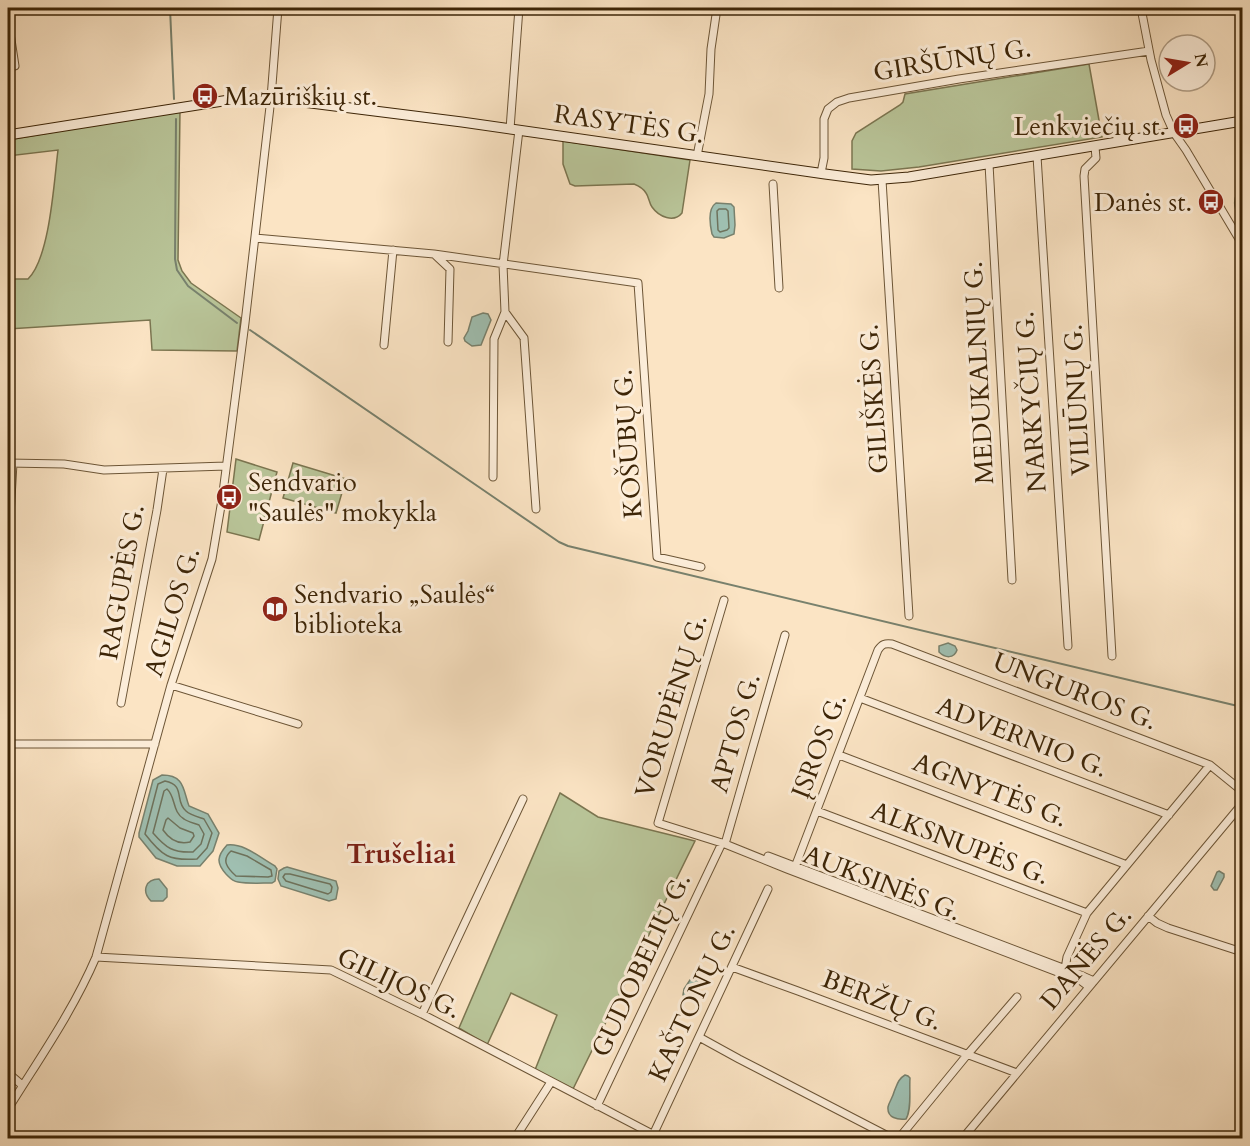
<svg xmlns="http://www.w3.org/2000/svg" width="1250" height="1146" font-family="Cardo,serif">
  <style>
    .green { fill: #b9c599; stroke: #7b7550; stroke-width: 1.5 }
    .water { fill: #9fbfb1; stroke: #78816d; stroke-width: 1.5 }
    .lines { fill: none; stroke-linecap: round; stroke-linejoin: round }
    .shore { stroke: #6e725c; stroke-width: 1.5 }
    .stream { stroke: #78816d; stroke-width: 2 }
    .minor-casing { stroke: #6c5536; stroke-width: 9 }
    .secondary-casing { stroke: #3d2507; stroke-width: 11 }
    .minor { stroke: #fcedd9; stroke-width: 7 }
    .secondary { stroke: #fcedd9; stroke-width: 9 }
    .labels { text-anchor: middle; dominant-baseline: central; stroke-width: 6; stroke-linejoin: round; paint-order: stroke }
    .street-label { font-size: 26px; fill: #3d2507; stroke: #fcedd9 }
    .poi-label { font-size: 26px; fill: #3d2507; stroke: #fcedd9; text-anchor: start }
    .quarter-label { font-size: 28px; font-weight: bold; fill: #7a1f14; stroke: #fcedd9 }
  </style>
  <rect width="100%" height="100%" fill="#fbe4c4"/>
  <filter id="stains"><feTurbulence type="fractalNoise" baseFrequency=".00333" numOctaves="4"/><feColorMatrix values="0 0 0 0 .2 0 0 0 0 .09 0 0 0 0 .02 0 0 0 .5 -.17"/></filter>
  <radialGradient id="worn" r=".72"><stop offset=".6" stop-color="#630" stop-opacity="0"/><stop offset="1" stop-color="#630" stop-opacity=".3"/></radialGradient>
  <path class="green" d="M1089,64L1102,137L919,167L881,171L852,169V141L856,133L900,105L903,102L905,94Z
    M180,110L178,260L182,271L191,283L241,318L237,351L152,350L150,320L8,329V279H28C50,258 54,181 58,150L8,156V140Z
    M563,141L690,160L682,213C674,223 659,217 652,207C649,203 649,197 646,193C643,188 639,186 634,184L575,186L570,184L563,164Z
    M236,459L277,472L259,540L227,532Z
    M293,463L346,479L336,513L283,498Z
    M560,793L598,817L695,841L573,1089L535,1070L557,1015L511,993L487,1045L459,1028Z"/>
  <path class="water" d="M1242,188V225C1236,213 1229,198 1242,188Z
    M716,203L731,204L734,207L735,225L734,234L724,238L714,237L712,234C710,225 707,209 716,203Z
    M483,313L488,314L491,320L481,345L472,346L465,341L464,338L468,331L472,317Z
    M948,643L955,646L957,650C954,659 945,658 939,652V646Z
    M162,775C185,775 183,790 189,806L208,814L219,833L213,851L200,866H177L156,858L139,837V833L153,780Z
    M227,845C245,843 260,858 275,866L277,869L275,881L272,883C261,883 249,884 238,882C232,881 230,878 226,874C216,863 217,856 227,845Z
    M287,867L336,881L338,888L336,899L329,901L281,886L278,879L279,871L284,868Z
    M1219,871L1224,874V877L1217,890H1214L1211,886L1217,872Z
    M159,879L167,889V897L163,901H151C141,891 146,879 159,879Z
    M693,979L698,981L699,989L695,999L690,1001L683,995L684,989L690,980Z
    M905,1075L908,1076L910,1078C909,1090 912,1109 906,1119C898,1120 887,1118 888,1107C889,1102 893,1097 894,1092C897,1085 898,1079 905,1075Z"/>
  <g class="lines">
    <path class="shore" d="M719,209H726L728,211L729,228L727,230L720,232L718,230L717,211Z
      M165,781C186,785 174,801 186,811C190,815 198,817 204,819L212,833L207,848L197,859C169,861 162,856 145,834L158,784Z
      M167,789C176,797 172,812 184,819C188,822 194,823 199,825L204,834L201,844L193,852C173,853 166,848 153,833L164,791Z
      M168,818L180,828L193,833L194,836L190,842C178,845 170,840 163,830L166,820Z
      M231,851L247,856L271,870L272,876L268,877L236,876C227,868 221,860 231,851Z
      M285,874H290L330,884L332,887L331,892L328,894L286,881L283,877Z"/>
    <path class="stream" d="M170,8L174,99
      M176,119L175,259L177,270L188,286L237,323
      M250,330L559,542L568,546L1242,707"/>
    <g class="minor-casing">
      <path id="minor" d="M1141,8L1151,60L1166,115L1174,133L1186,150L1242,244
        M8,20L15,66L8,68
        M510,129L519,8
        M1095,147L1096,158L1085,169L1084,176L1112,656
        M697,156L709,94L711,49L717,8
        M1037,156L1068,646
        M989,164L1012,580
        M821,173L824,158V119L828,109L837,102L849,98L959,79L1149,51
        M882,180L909,616
        M773,184L779,288
        M255,238L434,254L450,269L448,342
        M434,254L638,283L657,557L701,567
        M505,312L524,338L536,509
        M384,345L393,250
        M8,463L64,464L104,470L226,466
        M493,477L494,339L505,312L503,265L519,130
        M8,552L13,463
        M724,600L658,823L725,844L787,869L1081,981L1089,987
        M171,685L298,724
        M860,698L1169,815
        M121,703L157,510L163,469
        M8,744H155
        M839,755L1127,865
        M817,811L1087,913
        M725,844L785,635
        M768,856L1076,973L1094,981
        M795,867L878,650C882,644 885,643 892,644L1210,765L1242,791
        M1148,916L1157,923L1168,928L1242,952
        M96,957L331,970L422,1014L660,1138
        M732,967L798,991L1017,1073
        M1065,969L1067,957L1087,913L1210,765
        M422,1014L523,799
        M699,1037L739,1059L892,1138
        M8,1073L22,1085
        M597,1106L722,843
        M8,1109C39,1059 73,1011 96,957L171,685L212,559L222,500L245,323L271,98L278,8
        M653,1135L768,889
        M515,1138L551,1082
        M899,1138L967,1055L1017,997
        M963,1138L1242,804"/>
    </g>
    <g class="secondary-casing">
      <path id="secondary" d="M8,135L229,100L254,98H271L462,122L825,174L871,180L909,177L1242,121"/>
    </g>
    <use href="#minor" class="minor"/>
    <use href="#secondary" class="secondary"/>
  </g>
  <defs>
    <g id="bus-disc" transform="scale(1.35)"><circle r="9.5" fill="#8f2418" stroke="#fcedd9"/><path d="M-5-6H5V4H4V6H2V4H-2V6H-4V4H-5ZM-3.5-4V0h7V-4ZM-3.5 1.2v1.5H-2V1.2ZM2 1.2v1.5H3.5V1.2Z" fill="#fff"/></g>
    <g id="library-disc" transform="scale(1.35)"><circle r="9.5" fill="#8f2418" stroke="#fcedd9"/><path d="M-6-4Q-3-5.5-.7-3.5V5Q-3 3-6 4ZM6-4Q3-5.5 .7-3.5V5Q3 3 6 4Z" fill="#fff"/></g>
  </defs>
  <g fill-rule="evenodd">
    <use href="#bus-disc" x="205" y="96"/>
    <use href="#bus-disc" x="1186" y="126"/>
    <use href="#bus-disc" x="1211" y="202"/>
    <use href="#bus-disc" x="229" y="497"/>
    <use href="#library-disc" x="275" y="609"/>
  </g>
  <g class="labels">
    <g class="street-label">
      <text transform="translate(952 60) rotate(-9)">GIRŠŪNŲ G.</text>
      <text transform="translate(629 124) rotate(8)">RASYTĖS G.</text>
      <text transform="translate(979 373) rotate(-93)">MEDUKALNIŲ G.</text>
      <text transform="translate(874 399) rotate(-94)">GILIŠKĖS G.</text>
      <text transform="translate(1077 400) rotate(-93)">VILIŪNŲ G.</text>
      <text transform="translate(1031 402) rotate(-94)">NARKYČIŲ G.</text>
      <text transform="translate(628 444) rotate(-94)">KOŠŪBŲ G.</text>
      <text transform="translate(122 582) rotate(-80)">RAGUPĖS G.</text>
      <text transform="translate(172 612) rotate(-73)">AGILOS G.</text>
      <text transform="translate(1075 691) rotate(21)">UNGUROS G.</text>
      <text transform="translate(671 706) rotate(-73)">VORUPĖNŲ G.</text>
      <text transform="translate(735 733) rotate(-74)">APTOS G.</text>
      <text transform="translate(1022 737) rotate(21)">ADVERNIO G.</text>
      <text transform="translate(819 746) rotate(-69)">ĮSROS G.</text>
      <text transform="translate(990 790) rotate(21)">AGNYTĖS G.</text>
      <text transform="translate(960 843) rotate(21)">ALKSNUPĖS G.</text>
      <text transform="translate(882 883) rotate(21)">AUKSINĖS G.</text>
      <text transform="translate(1086 958) rotate(-50)">DANĖS G.</text>
      <text transform="translate(641 965) rotate(-65)">GUDOBELIŲ G.</text>
      <text transform="translate(399 983) rotate(25)">GILIJOS G.</text>
      <text transform="translate(882 1000) rotate(21)">BERŽŲ G.</text>
      <text transform="translate(692 1003) rotate(-65)">KAŠTONŲ G.</text>
    </g>
    <g class="poi-label">
      <text x="224" y="96">Mazūriškių st.</text>
      <text x="1166" y="126" text-anchor="end">Lenkviečių st.</text>
      <text x="1192" y="202" text-anchor="end">Danės st.</text>
      <text x="248" y="482">Sendvario<tspan x="248" dy="30">"Saulės" mokykla</tspan></text>
      <text x="294" y="594">Sendvario „Saulės“<tspan x="294" dy="30">biblioteka</tspan></text>
    </g>
    <g class="quarter-label">
      <text x="401" y="854">Trušeliai</text>
    </g>
  </g>
  <rect width="1250" height="1146" fill="none" stroke="#fbe4c4" stroke-width="30"/>
  <rect x="9" y="9" width="1232" height="1128" fill="none" stroke="#3d2507" stroke-width="3"/>
  <rect x="15" y="15" width="1220" height="1116" fill="none" stroke="#3d2507" stroke-width="1.5"/>
  <g transform="translate(1187 63) rotate(79)"><circle r="28" fill="#fcedd9" stroke="#b09d85" stroke-width="1.5"/>
  <path d="M0-4.5L10 22L0 15L-10 22Z" fill="#8f2418"/>
  <text y="-9" font-size="16" font-weight="bold" text-anchor="middle" fill="#3d2507">N</text>
  </g>
  <rect width="100%" height="100%" filter="url(#stains)"/>
  <rect width="100%" height="100%" fill="url(#worn)"/>
</svg>
